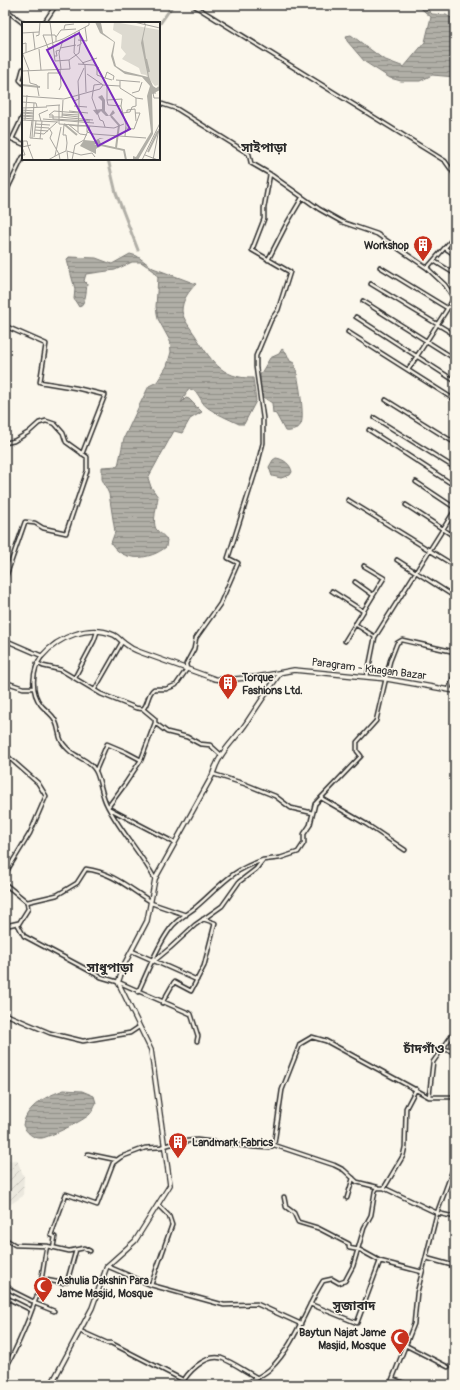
<svg xmlns="http://www.w3.org/2000/svg" width="460" height="1390" font-family="Pangolin,'Noto Sans Bengali',sans-serif">
  <style>
    .industrial { fill: url(#industrial-furrows) }
    .water { fill: url(#water-rules); stroke: #7b7a75 }
    .lines { fill: none; stroke-linecap: round; stroke-linejoin: round }
    .canal { stroke: #b1afa7; stroke-width: 3 }
    .street-casing { stroke: #2b2b2b; stroke-width: 5.5 }
    .secondary-casing { stroke: #2b2b2b; stroke-width: 6 }
    .street { stroke: #fbf7ec; stroke-width: 2.5 }
    .secondary { stroke: #fbf7ec; stroke-width: 3.5 }
    .labels { text-anchor: middle; dominant-baseline: central; stroke-width: 3; stroke-linejoin: round; paint-order: stroke }
    .poi-label { font-size: 11px; font-weight: bold; fill: #2b2b2b; stroke: #fbf7ec; text-anchor: start }
    .street-label { font-size: 11px; fill: #2b2b2b; stroke: #fbf7ec }
    .quarter-label { font-size: 13px; font-weight: bold; fill: #2b2b2b; stroke: #fbf7ec }
    .inset-river { fill: none; stroke: #b1afa7; stroke-width: 2 }
    .inset-road { fill: none; stroke: #a8a59f; stroke-width: 1 }
    .view { fill: #7b2cbf; fill-opacity: 0.15; stroke: #7b2cbf; stroke-width: 2 }
    .inset-edge { fill: none; stroke: #2b2b2b; stroke-width: 2 }
  </style>
  <defs>
    <pattern id="industrial-furrows" width="10" height="10" patternUnits="userSpaceOnUse"><rect width="10" height="10" fill="#ebe8de"/><path d="M-1 1l2-2M0 10L10 0M9 11l2-2" fill="none" stroke="#cac7bf"/></pattern>
    <pattern id="water-rules" width="6" height="5" patternUnits="userSpaceOnUse"><rect width="6" height="5" fill="#b1afa7"/><path d="M0 2.5h6" fill="none" stroke="#908f88"/></pattern>
  </defs>
  <rect width="100%" height="100%" fill="#fbf7ec"/>
  <filter id="ink" filterUnits="userSpaceOnUse"><feTurbulence type="fractalNoise" baseFrequency=".025" numOctaves="2"/><feDisplacementMap in="SourceGraphic" scale="8" xChannelSelector="R" yChannelSelector="G"/><feConvolveMatrix kernelMatrix="1 2 1 2 8 2 1 2 1" color-interpolation-filters="sRGB"/></filter>
  <g filter="url(#ink)">
    <path class="industrial" d="M17,1160L24,1177L23,1196L5,1208V1161Z"/>
    <path class="water" d="M417,5H423L432,14L446,15L455,20V77L432,75L420,81H401L390,78L365,62L347,41L346,36L351,35L383,59L404,67L425,42L431,17Z
      M130,254L137,256L153,268L196,284C189,291 182,300 182,311C183,319 191,329 195,335C210,359 221,379 253,378L256,401L244,424H239C231,420 207,410 203,403C199,397 197,389 188,389L181,403L186,398L189,399L202,412L190,419L182,433L174,431L148,478L151,487L158,497C157,505 152,522 156,529C159,533 164,535 167,540L166,547C150,560 123,563 111,543L115,532L109,494L102,479V467L118,466L124,438L139,406L149,386L157,382L167,366L171,352L170,341L158,319L156,307L158,277L154,271L141,262H132L115,270L86,274L84,281L87,284C86,292 86,303 79,307L74,299L75,289L67,260L69,257L96,258L112,264Z
      M282,349L286,352L290,361L294,363C298,373 305,415 301,424C298,430 290,432 285,431L276,414L273,413L272,403L263,397L260,390V375L270,358L279,354Z
      M276,458C284,459 291,465 292,472L290,475L281,478L272,476L269,467L273,460Z
      M64,1090L82,1091L94,1096L96,1103C94,1106 93,1111 90,1114C85,1120 49,1137 42,1138C33,1139 26,1132 23,1125C27,1105 47,1096 64,1090Z"/>
    <g class="lines">
      <path class="canal" d="M159,25L173,5
        M108,159L116,193L138,250"/>
      <g class="street-casing">
        <path id="street" d="M193,5L445,161L455,175
          M5,9L23,23
          M44,23L56,5
          M23,69L20,80L23,83
          M159,103L177,109L249,154L251,163L270,174L319,209L342,222L377,234L427,268L455,236
          M23,116L12,139L23,144
          M5,194L23,157
          M445,248L455,255
          M268,260L286,225L302,198
          M434,261L455,274
          M380,267L447,308
          M427,268L445,285L453,297
          M371,284L455,335
          M455,295L451,303L455,306
          M363,301L455,359
          M356,317L455,381
          M5,326L46,344L40,382L76,388L105,395L82,454
          M348,332L455,400
          M408,370L451,303
          M386,400L455,443
          M375,418L455,468
          M369,430L455,486
          M5,443L14,441L29,432L39,423L46,421L55,424L63,433L66,442L87,457V471L66,533L43,528L35,523L25,522L5,579
          M416,482L455,508
          M348,500L455,566
          M406,505L455,537
          M397,560L455,597
          M355,582L373,595
          M332,591L363,611
          M355,624L375,637
          M5,640L42,656C32,670 30,691 41,705C45,710 52,714 55,720C62,735 55,738 71,752C79,758 90,761 95,770C100,777 101,794 107,805C120,831 141,853 155,879
          M345,641L384,578L364,566
          M37,663L43,666L61,670L101,694L136,708L143,709C149,703 147,694 154,689H166L176,685L187,669L186,664L194,649L196,638L220,604L238,563L228,558L256,470L263,443V418L256,367V356L271,320L278,310L290,272L252,250L264,219V208L270,174
          M75,677L94,641L97,632
          M367,677L375,637L455,510
          M5,682L23,688H33
          M95,689L122,642
          M449,689L455,673
          M143,709L155,719V723L167,732L187,737L200,744L210,745L220,754
          M5,754L38,783L46,796L30,833L5,874
          M96,770L107,744L126,752L141,760L155,723
          M213,774L245,784L275,796L291,808L313,813
          M321,798L366,824L405,850
          M108,807L125,784L141,760
          M110,809L175,843
          M5,884L27,902L28,909L18,925L24,936L101,977L118,982L191,1014L198,1036L197,1041
          M27,902L57,895L77,883L86,869C111,872 129,888 150,901
          M151,903L186,915
          M5,926L18,923
          M132,951L197,980
          M153,962L170,948L195,925L222,906L239,882L256,869L263,860L280,858L298,852L304,843V834L310,825L315,804L361,756L357,751V742L376,721L390,661L397,643L402,640L455,652
          M138,992C148,971 156,948 170,929C176,920 187,914 196,907C222,885 228,872 263,860
          M162,1003L174,982L191,991L204,966L215,923L203,919
          M5,1014L50,1033L83,1041L130,1033L139,1027
          M441,1048L455,1052
          M429,1097L433,1062L455,1031
          M274,1145L334,1165L344,1170L357,1182L377,1187
          M88,1154L117,1160
          M455,1164L437,1213L455,1217
          M384,1188L437,1213L417,1293L414,1324L390,1385
          M284,1197L286,1207L294,1213L298,1222L318,1228L349,1244V1248L360,1250L380,1261
          M347,1198L353,1178
          M5,1239L15,1245L47,1246
          M53,1248L55,1237L51,1235L66,1194L97,1205L113,1163L121,1157L145,1148L161,1147L178,1142L197,1140L254,1147L269,1148L274,1145L282,1090L300,1044L312,1037L326,1041L429,1097H455
          M426,1258L455,1266
          M107,1266L151,1285L224,1305L257,1304L301,1324
          M41,1279L62,1283L63,1281L67,1282L76,1250
          M5,1284L12,1291L34,1302
          M151,1285L172,1225L169,1216L158,1205
          M5,1297L31,1310
          M34,1303L54,1311
          M310,1304L357,1323L380,1261L422,1272
          M80,1331L107,1343H111L183,1380
          M407,1346L448,1367
          M5,1369C18,1347 33,1310 40,1286C43,1273 44,1259 47,1246L69,1251L84,1248L90,1251
          M393,1379L409,1385
          M181,1385C187,1373 205,1354 221,1358C233,1362 246,1372 258,1378
          M243,1385C253,1380 262,1376 270,1369C295,1345 305,1309 323,1281L332,1279L339,1283L345,1281L353,1266L364,1228L371,1215L375,1191L377,1188H384L403,1156L405,1147L406,1108L416,1089"/>
      </g>
      <g class="secondary-casing">
        <path id="secondary" d="M42,656C58,637 89,624 114,635C118,637 120,640 124,643C129,647 134,650 140,652L215,679L224,680L257,677L294,670L387,679L455,691
          M51,1385L92,1308L107,1266L135,1241L170,1185L151,1050L118,982L119,980L125,963L147,921L155,879L212,776C220,750 233,743 247,722C258,705 269,689 280,673"/>
      </g>
      <use href="#street" class="street"/>
      <use href="#secondary" class="secondary"/>
    </g>
  </g>
  <defs>
    <g id="building-pin" transform="scale(1)"><path d="M0 17L-7.5 6A9.5 9.5 0 1 1 7.5 6Z" fill="#c8321e" stroke="#fbf7ec"/><path d="M-4-6H4V6H1V3H-1V6H-4ZM-2.5-4.3h1.7v1.8h-1.7ZM.8-4.3h1.7v1.8H.8ZM-2.5-1h1.7V.8h-1.7ZM.8-1h1.7V.8H.8Z" fill="#fff"/></g>
    <g id="mosque-pin" transform="scale(1)"><path d="M0 17L-7.5 6A9.5 9.5 0 1 1 7.5 6Z" fill="#c8321e" stroke="#fbf7ec"/><path d="M3.5-4.9A6 6 0 1 0 3.5 4.9A5 5 0 1 1 3.5-4.9Z" fill="#fff"/></g>
  </defs>
  <g fill-rule="evenodd">
    <use href="#building-pin" x="423" y="245"/>
    <use href="#building-pin" x="228" y="683"/>
    <use href="#building-pin" x="178" y="1142"/>
    <use href="#mosque-pin" x="43" y="1286"/>
    <use href="#mosque-pin" x="400" y="1338"/>
  </g>
  <g class="labels">
    <g class="poi-label">
      <text x="409" y="245" text-anchor="end">Workshop</text>
      <text x="242" y="677">Torque<tspan x="242" dy="13">Fashions Ltd.</tspan></text>
      <text x="192" y="1142">Landmark Fabrics</text>
      <text x="57" y="1280">Ashulia Dakshin Para<tspan x="57" dy="13">Jame Masjid, Mosque</tspan></text>
      <text x="386" y="1332" text-anchor="end">Baytun Najat Jame<tspan x="386" dy="13">Masjid, Mosque</tspan></text>
    </g>
    <g class="street-label">
      <text transform="translate(369 669) rotate(7)">Paragram - Khagan Bazar</text>
    </g>
    <g class="quarter-label">
      <text x="264" y="148">সাইপাড়া</text>
      <text x="110" y="968">সাধুপাড়া</text>
      <text x="424" y="1049">চাঁদগাঁও</text>
      <text x="354" y="1306">সুজাবাদ</text>
    </g>
  </g>
  <g transform="translate(22 22)">
    <rect width="138" height="138" fill="#fbf7ec"/>
    <path d="M92,0L138,8V64L135,68L136,63L133,64L124,53L119,52L117,46L100,37L104,32L99,26L100,13L91,8Z" fill="#dddad0"/>
    <path d="M73,0L79,1L81,11L93,20L91,33L94,44L102,49L126,55L119,21L123,3L121,0L124,2L121,17L127,55L131,64L134,66L138,64V68L130,72L131,112L116,138H111V134L114,135L129,110L125,74L128,64L120,55L103,52L92,44L89,34L92,20L78,11ZM80,73L83,78V89L87,94L91,88L93,91L89,94H84L79,89L75,93L71,88L80,87V79L76,75ZM78,116L82,117H77L79,122H72L78,124L74,127V132L58,124L62,118L72,119Z" fill="#b1afa7"/>
    <path class="inset-river" d="M124,37L127,50M0,63L18,65M89,94L97,103L94,126M42,102L55,113M76,125L79,123L102,128L104,138M126,130L136,109"/>
    <path class="inset-road" d="M28,0L33,39L47,38M112,0L138,6M42,7L43,3L52,2M11,10L13,27M0,11L17,10M53,11L52,31L63,43L64,70M21,13H33L34,15M21,13L26,26H30M14,14L17,13L18,0M56,18L65,19L63,5M34,19V15L39,8L54,7M0,22L4,21V30M55,24L59,22L57,8M38,26L54,23M17,27L19,48M0,30L7,48M0,32L41,17L67,3V0M32,34H35L34,29L38,28M60,41L75,36M56,42L72,43L77,46M75,46V53L83,56M39,47L37,31L41,18M6,48L8,61L15,63L17,74M0,49L48,47L47,38L57,31L58,23M65,52L81,63L98,64M90,58L83,56L85,50L92,54L91,58M94,58L118,60M98,59V66L114,76L121,77M80,62L72,63L70,76L78,98L81,99L83,105M85,63V78L100,77L99,84M26,67V51H39M37,68L39,64L38,47M110,71L117,69L120,60M134,71H131L132,76H137M0,74L42,77L78,67L81,63M138,75V93M51,76L52,79L57,77L56,59L62,46M85,78L86,83L99,84L104,103L103,114M0,80L14,81L15,85M24,84L38,83M52,84L65,85M0,86L25,85M0,88L12,89M47,89L66,91M0,90L12,91M57,90V73M105,90V88L113,87L114,99M0,91L12,92M101,91L108,90L110,85L114,84V76M40,92L57,93M0,93L12,94M27,93L32,89L57,91L56,104H65M27,93H31V97L68,99M40,93L57,95M0,94L12,95M27,95H37V83M40,95L41,78M0,96L12,97M21,97L72,101M0,98L36,100M3,98L5,73M10,98L8,116L21,117M19,99L17,92L26,88M13,102L28,103M46,102L58,112L65,113M48,103L56,104V110M65,103V110L71,112L124,116M68,104L37,102V95L71,98M13,105L27,106L30,111L28,116L37,132L26,138M104,106L112,107L118,91H113M13,108L26,109M13,111L22,112L35,100M12,115L14,99M10,116L12,81M18,117L20,99M6,124L11,137M1,125V119H5L6,124M0,133H3L0,125L9,123M123,133L136,138M33,134L39,105M38,138L37,132L44,129L45,121L44,113H41L42,103M46,138L45,129L59,133L70,131L73,135M50,138L53,123L62,118L68,104L92,106L102,102M120,138L138,101M131,138L137,107"/>
    <path class="view" d="M57,11L108,107L76,124L25,28Z"/>
    <rect width="138" height="138" class="inset-edge"/>
  </g>
  <rect width="460" height="1390" fill="none" stroke="#fbf7ec" stroke-width="20"/>
  <rect x="10" y="10" width="440" height="1370" fill="none" stroke="#2b2b2b" stroke-width="1.5" filter="url(#ink)"/>
</svg>
